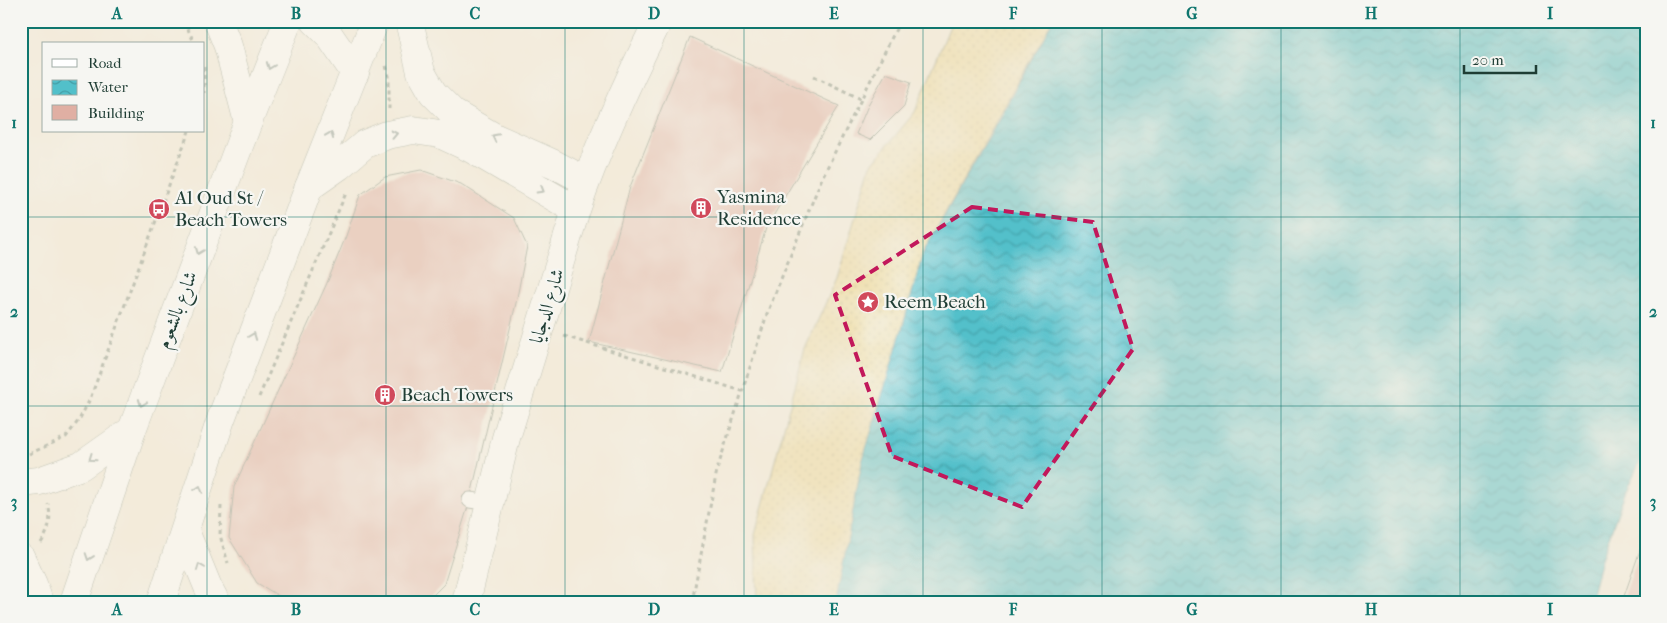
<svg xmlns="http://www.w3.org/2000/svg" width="1667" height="623" font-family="'IM FELL French Canon',Amiri,serif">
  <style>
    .sand { fill: url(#sand-dots); stroke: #868c69 }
    .water { fill: url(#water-waves); stroke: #387e7f }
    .building { fill: #e0afa3 }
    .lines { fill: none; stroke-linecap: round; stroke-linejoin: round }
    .lane-casing { stroke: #899487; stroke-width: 17 }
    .street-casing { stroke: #899487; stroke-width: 29 }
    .secondary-casing { stroke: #899487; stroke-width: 29 }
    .path { stroke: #899487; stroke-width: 3; stroke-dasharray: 4 4; stroke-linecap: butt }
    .lane { stroke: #fff; stroke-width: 15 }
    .street { stroke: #fff; stroke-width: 28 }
    .secondary { stroke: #fff; stroke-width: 28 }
    .oneway { stroke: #8f9e9a }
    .marked { fill: none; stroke: #c2185b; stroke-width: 4; stroke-dasharray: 10 6; stroke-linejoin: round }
    .grid { fill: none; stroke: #0f766e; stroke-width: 1; stroke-opacity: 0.55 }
    .labels { text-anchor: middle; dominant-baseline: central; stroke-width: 4.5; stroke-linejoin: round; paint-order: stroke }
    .poi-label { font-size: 19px; fill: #1f3d34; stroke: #f6f6f2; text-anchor: start }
    .street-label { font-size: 19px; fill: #1f3d34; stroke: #f6f6f2 }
    .neatline { fill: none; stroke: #0f766e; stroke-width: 2 }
    .grid-label { font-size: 16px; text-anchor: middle; font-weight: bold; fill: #0f766e }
  </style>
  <defs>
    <pattern id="sand-dots" width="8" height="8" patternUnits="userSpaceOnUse" patternTransform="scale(1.25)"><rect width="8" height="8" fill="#eeda9e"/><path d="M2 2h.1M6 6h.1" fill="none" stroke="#ccbc89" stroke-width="1.8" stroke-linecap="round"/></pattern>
    <pattern id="water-waves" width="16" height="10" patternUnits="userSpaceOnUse" patternTransform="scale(1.25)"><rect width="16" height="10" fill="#52c0ca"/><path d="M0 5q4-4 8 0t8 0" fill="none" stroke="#439da5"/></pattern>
  </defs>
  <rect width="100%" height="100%" fill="#f6f6f2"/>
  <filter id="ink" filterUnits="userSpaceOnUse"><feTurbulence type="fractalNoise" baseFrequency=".02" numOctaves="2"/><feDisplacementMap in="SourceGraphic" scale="10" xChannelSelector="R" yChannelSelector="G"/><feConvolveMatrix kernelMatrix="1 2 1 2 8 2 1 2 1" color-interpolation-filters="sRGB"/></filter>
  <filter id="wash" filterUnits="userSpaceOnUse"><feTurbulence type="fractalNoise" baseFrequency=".0096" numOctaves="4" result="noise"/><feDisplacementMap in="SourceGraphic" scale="20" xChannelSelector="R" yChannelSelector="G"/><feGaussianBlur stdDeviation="1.12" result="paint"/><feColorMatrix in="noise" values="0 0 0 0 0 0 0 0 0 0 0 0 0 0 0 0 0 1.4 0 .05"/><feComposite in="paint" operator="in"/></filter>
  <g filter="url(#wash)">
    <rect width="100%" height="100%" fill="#f3ebda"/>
    <path class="sand" d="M952,21H1052L923,253L838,602H757L755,535L805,349L837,278L871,165L915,112Z"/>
    <path class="water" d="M1052,21H1646V449L1625,493L1601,559L1590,602H836L862,462L903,326L923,253L1000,118Z"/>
    <g id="blocks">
      <path class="building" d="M690,37L839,106L766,228L722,372L589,342L630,187Z
        M886,73L911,82L904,106L870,140L856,134L869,103Z
        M421,170L461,184L514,218L527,246L516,303L470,500L444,584L426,602H289L257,583L229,538L234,487L327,283L346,236L360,195L385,177Z
        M1645,536L1646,602H1622Z"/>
    </g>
  </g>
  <g filter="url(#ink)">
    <use href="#blocks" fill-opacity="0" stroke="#899487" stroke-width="1"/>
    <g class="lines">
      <g class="lane-casing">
        <path id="lane" d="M470,500L490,503"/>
      </g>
      <g class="street-casing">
        <path id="street" d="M218,21L228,46L248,122
          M315,21L329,35L355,73
          M409,21L421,72L433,93L453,113L496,138L554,164L586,181
          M309,187L339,166L365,144L387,135L413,130L440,134L470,148L576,210
          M21,483L39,481L81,466L132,430
          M185,531L208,587L216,602
          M21,558L33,584L39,602
          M466,602L506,438L576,210C598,145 627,83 658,21"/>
      </g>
      <g class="secondary-casing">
        <path id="secondary" d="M74,602L132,430L248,122L288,21
          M161,602L221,419L309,187L375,21"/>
      </g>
      <path class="path" d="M184,21L195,44
        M386,66L389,76V109
        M204,67V93
        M814,76L861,99
        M564,336L742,391
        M259,397L346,193
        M21,454H29L66,437L79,420L90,399L189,131
        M221,506L220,535L228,563
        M41,543C49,531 52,518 48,504
        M692,602L717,470L768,311L822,178L900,21"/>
      <use href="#lane" class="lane"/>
      <use href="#street" class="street"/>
      <use href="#secondary" class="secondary"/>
    </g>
    <defs><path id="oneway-chevron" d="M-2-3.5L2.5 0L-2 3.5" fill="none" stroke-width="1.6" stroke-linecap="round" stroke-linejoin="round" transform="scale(1.25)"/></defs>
    <g class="oneway">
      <use href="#oneway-chevron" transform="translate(270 66) rotate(111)"/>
      <use href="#oneway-chevron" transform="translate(394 134) rotate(-12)"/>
      <use href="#oneway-chevron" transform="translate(330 135) rotate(-68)"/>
      <use href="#oneway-chevron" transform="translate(495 137) rotate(-153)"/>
      <use href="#oneway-chevron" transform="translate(541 190) rotate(30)"/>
      <use href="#oneway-chevron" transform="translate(199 251) rotate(111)"/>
      <use href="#oneway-chevron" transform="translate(253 336) rotate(-69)"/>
      <use href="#oneway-chevron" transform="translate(142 403) rotate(111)"/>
      <use href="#oneway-chevron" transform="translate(92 458) rotate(145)"/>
      <use href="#oneway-chevron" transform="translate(199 489) rotate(-72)"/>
      <use href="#oneway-chevron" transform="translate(89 557) rotate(109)"/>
      <use href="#oneway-chevron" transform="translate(200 567) rotate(-111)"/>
    </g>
  </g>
  <path d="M0 0H1667V623H0ZM972,207L1093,222L1133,349L1022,507L892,456L835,295Z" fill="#f3ebda" fill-opacity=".55" fill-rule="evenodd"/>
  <path class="marked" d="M972,207L1093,222L1133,349L1022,507L892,456L835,295Z"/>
  <path class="grid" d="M207,21V602M386,21V602M565,21V602M744,21V602M923,21V602M1102,21V602M1281,21V602M1460,21V602M21,217H1646M21,406H1646"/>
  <defs>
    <g id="building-disc" transform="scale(1.125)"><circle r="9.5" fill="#d1495b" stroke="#f6f6f2"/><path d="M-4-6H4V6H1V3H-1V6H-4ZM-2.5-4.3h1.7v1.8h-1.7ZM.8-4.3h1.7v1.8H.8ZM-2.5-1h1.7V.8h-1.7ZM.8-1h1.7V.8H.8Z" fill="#fff"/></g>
    <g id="bus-disc" transform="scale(1.125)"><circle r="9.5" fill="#d1495b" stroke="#f6f6f2"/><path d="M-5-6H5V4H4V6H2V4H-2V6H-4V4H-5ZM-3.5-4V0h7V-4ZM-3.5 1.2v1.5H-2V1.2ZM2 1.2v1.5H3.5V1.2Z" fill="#fff"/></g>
    <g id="sight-disc" transform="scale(1.125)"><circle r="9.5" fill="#d1495b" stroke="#f6f6f2"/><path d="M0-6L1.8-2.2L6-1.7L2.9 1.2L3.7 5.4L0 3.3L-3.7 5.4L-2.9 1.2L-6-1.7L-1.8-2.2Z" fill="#fff"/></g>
  </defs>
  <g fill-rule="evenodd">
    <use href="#building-disc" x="701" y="208"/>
    <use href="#bus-disc" x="159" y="209"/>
    <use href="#sight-disc" x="868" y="302"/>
    <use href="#building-disc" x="385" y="395"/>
  </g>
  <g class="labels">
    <g class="poi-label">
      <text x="717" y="197">Yasmina<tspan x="717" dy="22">Residence</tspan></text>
      <text x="175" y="198">Al Oud St /<tspan x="175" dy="22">Beach Towers</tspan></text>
      <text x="884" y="302">Reem Beach</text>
      <text x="401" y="395">Beach Towers</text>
    </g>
    <g class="street-label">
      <text transform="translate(547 306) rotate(-73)">شارع الدجايا</text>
      <text transform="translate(177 310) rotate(-69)">شارع بالشعوم</text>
    </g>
  </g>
  <rect width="1667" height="623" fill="none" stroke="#f6f6f2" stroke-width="55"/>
  <rect x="42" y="42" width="162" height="90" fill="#f6f6f2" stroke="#a0aca6"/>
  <rect x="52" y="59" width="25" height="8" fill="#ffffff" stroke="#a0aca6"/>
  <text x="88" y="68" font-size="15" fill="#1f3d34">Road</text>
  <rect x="52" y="80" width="25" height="15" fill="url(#water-waves)" stroke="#a0aca6"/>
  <text x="88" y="92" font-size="15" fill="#1f3d34">Water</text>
  <rect x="52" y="105" width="25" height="15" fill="#e0afa3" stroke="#a0aca6"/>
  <text x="88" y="118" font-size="15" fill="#1f3d34">Building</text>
  <path d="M1464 65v8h72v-8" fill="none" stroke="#1f3d34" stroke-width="2.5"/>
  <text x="1472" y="65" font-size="15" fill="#1f3d34" stroke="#f6f6f2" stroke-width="4" paint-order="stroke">20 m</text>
  <rect x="28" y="28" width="1612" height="568" class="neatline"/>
  <g class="grid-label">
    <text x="117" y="19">A</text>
    <text x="296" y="19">B</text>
    <text x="475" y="19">C</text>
    <text x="654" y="19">D</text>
    <text x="834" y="19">E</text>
    <text x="1013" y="19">F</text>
    <text x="1192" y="19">G</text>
    <text x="1371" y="19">H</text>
    <text x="1550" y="19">I</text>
    <text x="14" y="128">1</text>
    <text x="1653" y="128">1</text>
    <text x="14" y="317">2</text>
    <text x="1653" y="317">2</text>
    <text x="14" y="507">3</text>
    <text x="1653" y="507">3</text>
    <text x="117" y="615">A</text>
    <text x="296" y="615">B</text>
    <text x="475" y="615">C</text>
    <text x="654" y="615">D</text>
    <text x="834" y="615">E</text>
    <text x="1013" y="615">F</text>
    <text x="1192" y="615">G</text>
    <text x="1371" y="615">H</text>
    <text x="1550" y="615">I</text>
  </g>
</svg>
